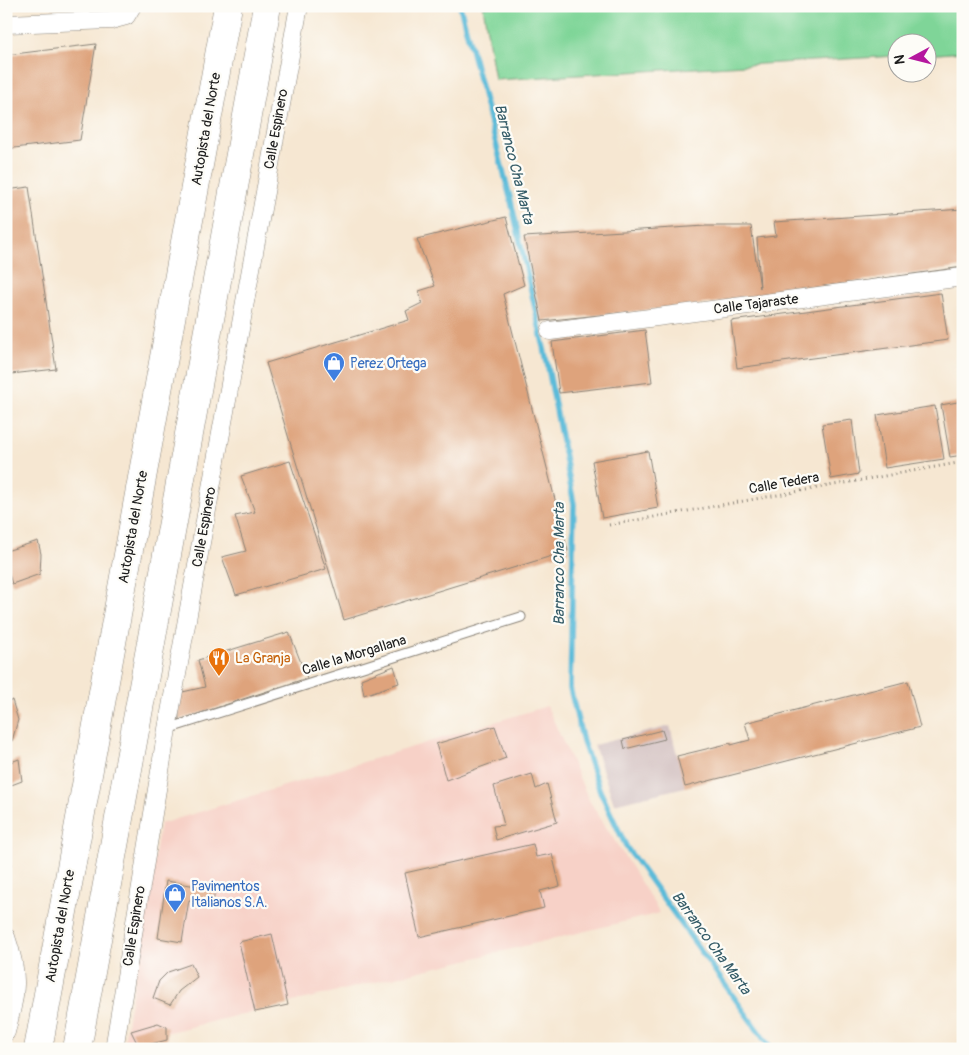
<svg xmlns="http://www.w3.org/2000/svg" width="969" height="1055" font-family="Pangolin,sans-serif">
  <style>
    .built { fill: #f7d1c7 }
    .industrial { fill: #d2bfc0 }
    .green { fill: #7fd598; stroke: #4e785a }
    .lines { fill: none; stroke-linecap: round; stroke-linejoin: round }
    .stream { stroke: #5bbbd9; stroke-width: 5.5 }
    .building { fill: #dea37c }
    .service-casing { stroke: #898277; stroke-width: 11 }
    .minor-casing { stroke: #898277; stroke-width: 19 }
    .motorway-casing { stroke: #898277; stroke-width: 29 }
    .path { stroke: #898277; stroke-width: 3; stroke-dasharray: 1 4; stroke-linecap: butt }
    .service { stroke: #fff; stroke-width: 9 }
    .minor { stroke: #fff; stroke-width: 18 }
    .motorway { stroke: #fff; stroke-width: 28 }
    .labels { text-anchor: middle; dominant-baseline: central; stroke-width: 4.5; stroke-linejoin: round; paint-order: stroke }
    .street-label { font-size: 14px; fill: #1c1c1c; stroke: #fdfcf7 }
    .shop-label { font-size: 14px; fill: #366cbe; stroke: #fdfcf7; text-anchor: start }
    .food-label { font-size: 14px; fill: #c56008; stroke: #fdfcf7; text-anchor: start }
    .water-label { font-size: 15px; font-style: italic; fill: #355c68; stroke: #fdfcf7 }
  </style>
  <rect width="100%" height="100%" fill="#fdfcf7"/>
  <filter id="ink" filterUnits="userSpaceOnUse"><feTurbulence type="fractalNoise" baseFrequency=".02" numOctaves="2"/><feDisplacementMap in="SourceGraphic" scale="10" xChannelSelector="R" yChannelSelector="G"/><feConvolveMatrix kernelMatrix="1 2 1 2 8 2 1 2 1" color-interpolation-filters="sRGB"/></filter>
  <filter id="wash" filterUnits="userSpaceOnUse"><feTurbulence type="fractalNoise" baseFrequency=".0096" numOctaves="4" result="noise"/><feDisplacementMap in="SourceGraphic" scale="20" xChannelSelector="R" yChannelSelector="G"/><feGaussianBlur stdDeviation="1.12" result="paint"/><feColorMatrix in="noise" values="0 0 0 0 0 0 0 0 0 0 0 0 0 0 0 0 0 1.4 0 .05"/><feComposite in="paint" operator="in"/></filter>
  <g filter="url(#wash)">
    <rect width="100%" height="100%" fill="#f6e7d2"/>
    <path class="built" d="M547,706L589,800L660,913L124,1043L160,824Z"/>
    <path class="industrial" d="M670,726L685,787L614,804L594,745Z"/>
    <path class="green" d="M483,6H963V52L927,55L926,42H896V56L495,80Z"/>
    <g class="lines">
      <path class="stream" d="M460,6L511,201L546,357L574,504L570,688L583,742L600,791L627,848L771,1049"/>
    </g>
    <g id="blocks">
      <path class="building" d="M96,44L80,140L6,149V55Z
        M29,187L56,369L11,374L9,385L6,386V190Z
        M963,209V267L761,295L715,303L542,321L524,237L706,226H751L760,288L757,238L776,236L774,222Z
        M506,217L524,285L503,294L568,551L344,620L266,363L409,320L406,311L422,303L419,291L435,286L417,239Z
        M941,293L948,340L737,368L731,321Z
        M645,330L652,382L559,393L552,342Z
        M963,401V455L950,457L941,405Z
        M935,406L944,459L885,468L877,415Z
        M852,420L859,474L831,479L822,424Z
        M648,451L658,508L602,518L592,461Z
        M290,461L326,569L236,595L222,557L246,551L235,516L255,512L241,476Z
        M38,541L41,554L40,574L12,584L6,565V551Z
        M289,632L307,678L179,720L178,693L205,687L198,660Z
        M394,666L399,683L364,695L361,679Z
        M908,681L920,727L685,787L677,756L731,743V745L750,740L745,723Z
        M12,700L18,720L12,741L6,743V702Z
        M495,726L506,758L446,780L436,744Z
        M662,730L665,739L625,749L623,740Z
        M19,759L22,781L6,787V764Z
        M532,774L536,789L547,784L557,822L496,840L493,826L504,825L494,786Z
        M533,844L536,857L552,854L560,886L540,891L544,908L419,937L405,873Z
        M6,848H7L11,865L6,866Z
        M166,881L215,889L213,904L189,900L182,942L158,938Z
        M272,934L288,1005L255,1012L239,942Z
        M191,964L197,977L179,991L170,1005L153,998L159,981L168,972Z
        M158,1023L167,1027V1040L139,1047L131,1031Z"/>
    </g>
  </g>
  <g filter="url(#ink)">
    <use href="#blocks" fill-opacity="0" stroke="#898277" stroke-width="1"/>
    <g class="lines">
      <g class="service-casing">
        <path id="service" d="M167,729L521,617"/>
      </g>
      <g class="minor-casing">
        <path id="minor" d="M6,24L111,20L126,16L132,6
          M550,331L963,277
          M6,937C20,977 16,992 6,1032
          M114,1049L167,729L299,6"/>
      </g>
      <g class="motorway-casing">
        <path id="motorway" d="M38,1049L228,6
          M77,1049L267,6"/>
      </g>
      <path class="path" d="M609,525L963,462"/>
      <use href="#service" class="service"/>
      <use href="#minor" class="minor"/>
      <use href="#motorway" class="motorway"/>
    </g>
  </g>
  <defs>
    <g id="shop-pin" transform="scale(1.125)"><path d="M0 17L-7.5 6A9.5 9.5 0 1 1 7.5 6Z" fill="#3f7fe0" stroke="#fdfcf7"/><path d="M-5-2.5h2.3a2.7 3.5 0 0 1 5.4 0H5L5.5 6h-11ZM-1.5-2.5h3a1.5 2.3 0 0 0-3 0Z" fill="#fff"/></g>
    <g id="restaurant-pin" transform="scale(1.125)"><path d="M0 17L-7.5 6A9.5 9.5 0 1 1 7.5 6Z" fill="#e8710a" stroke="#fdfcf7"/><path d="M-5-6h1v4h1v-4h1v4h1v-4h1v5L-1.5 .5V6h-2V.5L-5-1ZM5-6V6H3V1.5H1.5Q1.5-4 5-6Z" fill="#fff"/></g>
  </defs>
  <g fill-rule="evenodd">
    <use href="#shop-pin" x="334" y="363"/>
    <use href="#restaurant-pin" x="219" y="658"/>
    <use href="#shop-pin" x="175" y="894"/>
  </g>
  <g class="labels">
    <g class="street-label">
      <text transform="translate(206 129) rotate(-80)">Autopista del Norte</text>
      <text transform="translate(276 129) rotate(-80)">Calle Espinero</text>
      <text transform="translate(756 304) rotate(-7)">Calle Tajaraste</text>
      <text transform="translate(784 483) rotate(-10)">Calle Tedera</text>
      <text transform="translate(133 527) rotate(-80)">Autopista del Norte</text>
      <text transform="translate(204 527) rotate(-80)">Calle Espinero</text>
      <text transform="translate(354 655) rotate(-17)">Calle la Morgallana</text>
      <text transform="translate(60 926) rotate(-80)">Autopista del Norte</text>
      <text transform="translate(134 926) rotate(-81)">Calle Espinero</text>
    </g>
    <g class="shop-label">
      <text x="350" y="363">Perez Ortega</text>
      <text x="191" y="886">Pavimentos<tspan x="191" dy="16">Italianos S.A.</tspan></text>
    </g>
    <g class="food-label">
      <text x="235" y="658">La Granja</text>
    </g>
    <g class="water-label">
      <text transform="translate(514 164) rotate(76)">Barranco Cha Marta</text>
      <text transform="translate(559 564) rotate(-90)">Barranco Cha Marta</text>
      <text transform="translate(711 943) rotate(54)">Barranco Cha Marta</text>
    </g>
  </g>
  <rect width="969" height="1055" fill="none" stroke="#fdfcf7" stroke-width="25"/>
  <g transform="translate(912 58) rotate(263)"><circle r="24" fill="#fdfcf7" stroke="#a3a29f"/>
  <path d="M0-4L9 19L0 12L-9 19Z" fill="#b5179e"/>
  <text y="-8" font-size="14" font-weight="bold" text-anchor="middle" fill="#1c1c1c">N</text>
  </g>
</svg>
